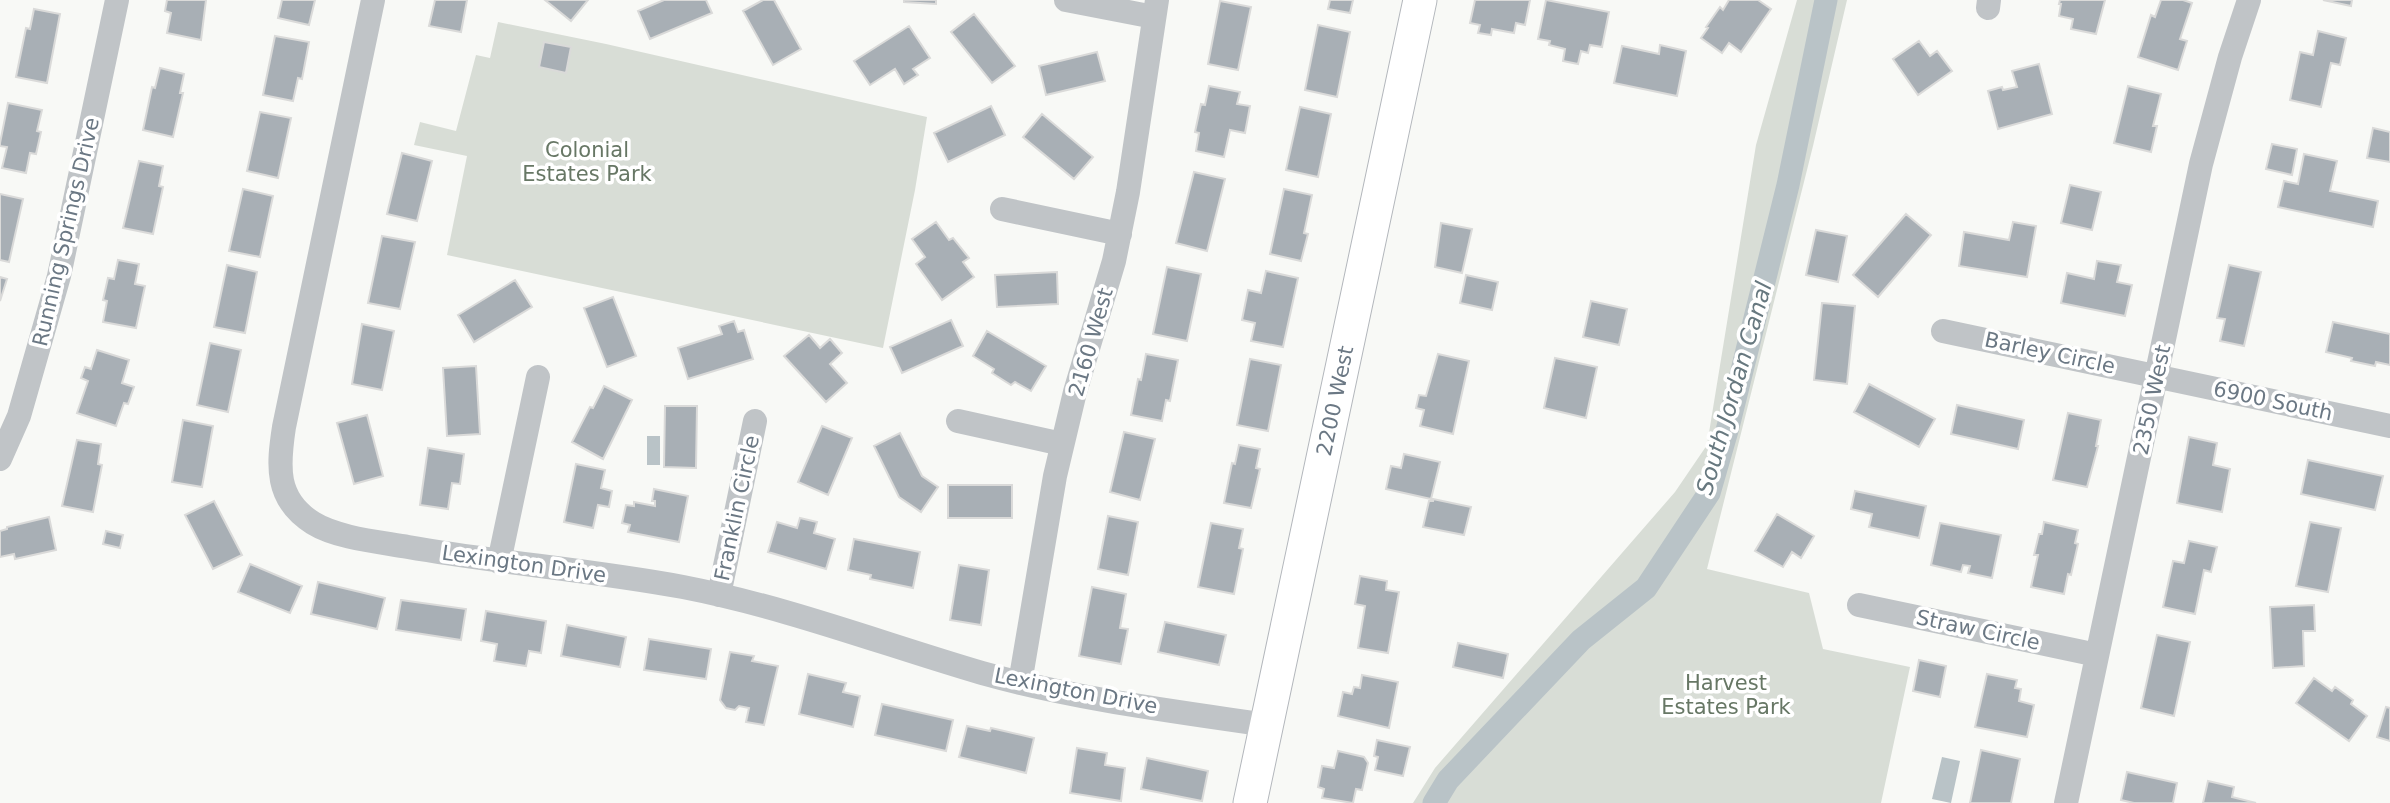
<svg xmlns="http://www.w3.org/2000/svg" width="2390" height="803" font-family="'DejaVu Sans',sans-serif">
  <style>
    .green { fill: #d8ddd6 }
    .water { fill: #b9c3c7 }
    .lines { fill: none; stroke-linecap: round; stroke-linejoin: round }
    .canal { stroke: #b9c3c7; stroke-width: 23 }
    .building { fill: #a8afb5; stroke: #dadad9; stroke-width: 2 }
    .secondary-casing { stroke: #b3b7bc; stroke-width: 35 }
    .street { stroke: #c0c4c7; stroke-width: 24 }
    .secondary { stroke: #fff; stroke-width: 33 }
    .labels { text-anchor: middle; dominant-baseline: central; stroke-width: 7; stroke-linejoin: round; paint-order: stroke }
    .park-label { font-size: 21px; fill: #677765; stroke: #fff }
    .street-label { font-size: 21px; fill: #6b7884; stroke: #fff }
    .water-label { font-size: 23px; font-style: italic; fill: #67787f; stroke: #fff }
  </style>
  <rect width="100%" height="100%" fill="#f8f9f6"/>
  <path class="green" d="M1797,0H1847L1813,146L1707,569L1809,593L1823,649L1910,667L1881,803H1413L1435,768L1675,492L1707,445L1756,145Z
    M498,22L606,44L927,117L915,190L883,348L447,255L467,156L414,145L420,122L456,131L476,55L490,58Z"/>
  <path class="water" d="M647,436H660V465H647Z
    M1942,757L1960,761L1951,803L1932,799Z"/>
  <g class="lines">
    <path class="canal" d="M1434,803L1448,780L1581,640L1646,588L1709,493L1728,427L1788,185L1826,0"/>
  </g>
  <path class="building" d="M167,0H206L201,40L167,33L171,13L165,11Z
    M282,0H315L309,25L278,18Z
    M435,0H467L461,32L429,26Z
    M545,0H588L571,21Z
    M664,0H706L712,13L650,39L638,11Z
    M763,0H774L801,49L773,65L743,11Z
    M904,0H936V4L904,2Z
    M1330,0H1353L1350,13L1328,9Z
    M1475,0H1530L1525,25L1516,23L1514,33L1492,29L1491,35L1478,33L1480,25L1470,23Z
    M1546,0L1609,12L1602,47L1590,45L1588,53L1581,51L1578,64L1563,61L1565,49L1549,45L1550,41L1538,39Z
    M1729,0H1758L1771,9L1741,52L1729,43L1722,53L1701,38L1708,28L1706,27L1720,7L1723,10Z
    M2060,0H2105L2096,34L2071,29L2073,19L2059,16L2061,4H2059Z
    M2161,0H2183L2192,3L2180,39L2187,41L2178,70L2138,57L2151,15L2155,17Z
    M2323,0H2352L2351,6Z
    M1220,1L1251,7L1238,70L1208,64Z
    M34,9L60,14L47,83L16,77L26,28L30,29Z
    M974,14L1015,66L992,83L951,32Z
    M1318,25L1350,32L1337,97L1305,90Z
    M909,26L930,58L913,69L918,75L904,84L895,69L870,85L854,61Z
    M2318,31L2346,38L2340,65L2331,63L2321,107L2290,100L2300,52L2313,55Z
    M275,36L309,42L302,79L298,78L293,101L263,95Z
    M1919,41L1930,56L1937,51L1952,71L1918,95L1893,59Z
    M544,42L571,47L566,73L539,67Z
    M1660,45L1686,51L1677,96L1614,83L1622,46L1659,54Z
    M1097,52L1105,81L1046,95L1039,66Z
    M2039,64L2052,114L1998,129L1988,91L2002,87L2003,90L2017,87L2012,71Z
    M160,68L184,74L180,93H183L173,137L143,130L152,87L155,88Z
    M1209,86L1240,92L1237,104L1250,106L1245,133L1230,130L1224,157L1196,151L1199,133L1195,132L1201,104L1205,105Z
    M2128,86L2161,94L2153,126H2157L2151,152L2114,143Z
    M8,103L42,110L37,131L41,132L36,154L30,153L26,173L2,168L7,147L0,146V143Z
    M991,106L1005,135L948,162L934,133Z
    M1300,107L1331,114L1318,177L1286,170Z
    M260,112L291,118L278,178L247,171Z
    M1042,114L1093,157L1074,179L1023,137Z
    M2373,128L2390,132V162L2367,158Z
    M2272,144L2297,149L2292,175L2266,169Z
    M402,153L432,161L417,221L387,214Z
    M2304,154L2337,161L2330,191L2378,201L2373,227L2278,207L2284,181L2298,184Z
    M139,161L163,166L159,186L163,187L153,234L123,228Z
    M1194,172L1225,179L1207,251L1176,243Z
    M2070,185L2101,192L2092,230L2061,223Z
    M243,189L273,196L260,257L229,251Z
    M1284,189L1312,195L1304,233L1308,234L1301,261L1270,254Z
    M0,194L23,199L9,262L0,260Z
    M1906,214L1931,235L1878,297L1853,275Z
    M936,222L949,240L953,238L969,258L963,262L974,277L942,300L916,264L925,257L912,239Z
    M2013,222L2036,226L2027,277L1959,266L1964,232L2009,240Z
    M1441,223L1472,229L1462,273L1435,267Z
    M1816,230L1847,236L1838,282L1806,275Z
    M382,236L415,242L400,309L368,303Z
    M118,260L139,264L135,284L145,286L136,328L103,322L107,301L103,300L108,278L114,279Z
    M2097,261L2121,265L2117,282L2132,285L2125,316L2061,303L2067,273L2094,279Z
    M227,265L257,272L245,333L214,327Z
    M2229,265L2261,272L2244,346L2220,341L2225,319L2217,318Z
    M1167,267L1201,274L1187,341L1153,334Z
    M1266,271L1298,278L1283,347L1251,341L1255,323L1242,320L1248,290L1261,293Z
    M1057,272L1058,304L997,307L995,275Z
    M1466,275L1498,282L1492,310L1460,303Z
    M0,277L7,279L0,301Z
    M515,280L532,307L474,342L458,315Z
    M613,297L636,356L607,367L584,308Z
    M1591,301L1627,309L1619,345L1583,337Z
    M1822,303L1855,306L1847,384L1814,380Z
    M951,320L963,346L902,373L890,347Z
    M734,321L738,332L744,330L753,359L688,379L678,348L722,334L719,326Z
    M2333,322L2390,334V365L2376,362L2375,366L2351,361L2352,358L2326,352Z
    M362,324L394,331L382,390L352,384Z
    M987,331L1046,366L1031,391L1015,382L1011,385L992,373L994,369L973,356Z
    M809,335L820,348L830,339L842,353L830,364L847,383L826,402L784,356Z
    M210,343L241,350L228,412L197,405Z
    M97,350L129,360L122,383L134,387L128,404L124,403L116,426L77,413L88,381L81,378L85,367L91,369Z
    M1146,354L1178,360L1170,401L1166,400L1162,421L1131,415L1138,379L1141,380Z
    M1438,354L1469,361L1453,434L1420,426L1424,410L1416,408L1419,395L1426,396Z
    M1555,358L1597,367L1586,418L1544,408Z
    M1250,359L1281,365L1268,431L1237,425Z
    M476,366L480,434L447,436L443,368Z
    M1869,384L1935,419L1919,447L1854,412Z
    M604,386L632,400L603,459L572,442L590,407L593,408Z
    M1957,405L2024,420L2018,449L1951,434Z
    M665,406H697L696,468L664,467Z
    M2068,413L2101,420L2096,446H2098L2087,487L2053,480Z
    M367,415L383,476L354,484L337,423Z
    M183,420L213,426L202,487L172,482Z
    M822,426L852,438L828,495L798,482Z
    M1124,432L1155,439L1140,500L1110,492Z
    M900,433L922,476L938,487L921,512L899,497L874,446Z
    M2189,437L2217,443L2213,465L2230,469L2222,512L2177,503Z
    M77,440L101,444L98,464L102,465L93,512L62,506Z
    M1239,445L1260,449L1256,468L1260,469L1251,508L1224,503L1232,463L1235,464Z
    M428,448L464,454L460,484L452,483L448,509L420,505Z
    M1404,454L1440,462L1431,499L1386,489L1391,466L1401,468Z
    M2308,460L2383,476L2375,510L2301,494Z
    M576,464L605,470L601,488L612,491L609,507L598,505L593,528L564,522Z
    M948,485H1012V518H948Z
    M654,489L688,496L679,542L628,532L630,525L622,523L626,505L634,506V502L655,506V501H652Z
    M1855,491L1926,506L1919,538L1869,527L1872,514L1851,509Z
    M1433,499L1471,507L1464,535L1423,527L1429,501H1433Z
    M214,501L242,555L213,569L185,515Z
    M1777,514L1814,536L1801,558L1792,552L1783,567L1755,551Z
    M1108,516L1138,522L1128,575L1098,569Z
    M49,517L56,550L15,559L14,554L0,557V531L7,529V527Z
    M800,518L817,522L814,533L835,539L826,569L768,552L777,522L797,528Z
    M2044,522L2078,530L2075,543L2078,544L2071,575L2068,574L2064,594L2031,587L2038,555H2034L2039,534H2042Z
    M2310,522L2341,528L2328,592L2296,586Z
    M1211,523L1243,529L1239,548L1243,549L1234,594L1198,587Z
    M1940,523L2001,535L1992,578L1968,573L1970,566L1963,565L1961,572L1931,565Z
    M106,531L123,535L120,548L103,544Z
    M854,539L920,552L913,588L870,579L871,575L848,570Z
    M2189,541L2217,547L2211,572L2204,570L2195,614L2163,607L2173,561L2184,563Z
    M250,564L302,586L290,613L238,592Z
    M959,565L989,570L981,625L950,620Z
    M1360,576L1387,581L1386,590L1399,592L1388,653L1358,648L1365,606L1355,604Z
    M318,582L385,598L377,629L311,614Z
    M1092,587L1126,594L1120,628L1128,629L1121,664L1079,656Z
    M401,600L466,609L461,640L396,630Z
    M2314,605L2315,631H2303L2304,666L2273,668L2270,607Z
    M486,611L546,621L541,653L529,651L526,666L494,661L497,644L481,641Z
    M1165,622L1226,635L1219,665L1158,652Z
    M567,625L626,637L620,667L561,656Z
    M2157,635L2190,642L2174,716L2141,708Z
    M649,639L711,649L706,679L644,670Z
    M1458,643L1508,654L1503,678L1453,667Z
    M730,652L754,656L752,661L778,666L764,725L746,722L749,708L739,706L735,710L726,708L720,700Z
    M1919,660L1946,666L1940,697L1913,691Z
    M808,674L846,683L843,692L860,696L853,727L799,714Z
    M1987,674L2017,680L2015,688L2021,689L2019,701L2034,705L2027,737L1975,727Z
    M1362,675L1398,682L1389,728L1338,716L1343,692L1352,694L1354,687L1360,688Z
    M2314,678L2332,691L2335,687L2353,700L2351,704L2367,716L2349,741L2296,703Z
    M882,704L953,720L946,751L875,735Z
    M2386,707L2390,708V741L2377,737Z
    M967,726L990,731L991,728L1034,738L1026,773L959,757Z
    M1377,740L1410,747L1403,776L1375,770L1378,757L1374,756Z
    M1077,748L1107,753L1105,765L1125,768L1121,801L1070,793Z
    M1981,750L2020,759L2011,803H1970Z
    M1338,751L1364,757L1368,763L1362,790L1356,789L1353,803L1322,798L1324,789L1318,787L1322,766L1334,768Z
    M1147,758L1208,771L1202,801L1141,789Z
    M2127,772L2177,783L2173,803H2134L2121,800Z
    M2208,781L2234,787L2232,797L2256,803H2203Z"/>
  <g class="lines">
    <g class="secondary-casing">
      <g id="secondary">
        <path id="s1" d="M1250,803L1420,0"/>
      </g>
    </g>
    <path class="street" d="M373,0L284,427C278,466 275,499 313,523C337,538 380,542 408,547C499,563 592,570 683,587C786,607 883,644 982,673C1075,699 1172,711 1267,725
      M1066,0L1154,17
      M1988,8L1989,0
      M1002,209L1120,234
      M1943,331L2390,426
      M958,421L1062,444
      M0,459L19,416L59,276L117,0
      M499,562L538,377
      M719,595L755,421
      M1859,605L2097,655
      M1020,683L1055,476L1075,392L1114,261L1128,192L1157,0
      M2066,803L2201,164L2230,57L2249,0"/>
    <use href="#secondary" class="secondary"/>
  </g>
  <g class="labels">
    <g class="park-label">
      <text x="587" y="150">Colonial<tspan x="587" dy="24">Estates Park</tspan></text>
      <text x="1726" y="683">Harvest<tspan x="1726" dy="24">Estates Park</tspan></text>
    </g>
    <g class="street-label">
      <text transform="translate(66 232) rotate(-77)">Running Springs Drive</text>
      <text transform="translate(1091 342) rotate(-74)">2160 West</text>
      <text transform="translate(2050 353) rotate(12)">Barley Circle</text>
      <text transform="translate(2152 400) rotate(-78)">2350 West</text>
      <text stroke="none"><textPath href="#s1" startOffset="411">2200 West</textPath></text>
      <text transform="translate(2273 401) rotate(12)">6900 South</text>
      <text transform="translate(737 508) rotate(-78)">Franklin Circle</text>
      <text transform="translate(524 564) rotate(8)">Lexington Drive</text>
      <text transform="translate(1978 630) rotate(12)">Straw Circle</text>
      <text transform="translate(1076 691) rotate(11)">Lexington Drive</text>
    </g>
    <g class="water-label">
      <text transform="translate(1734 388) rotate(-74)">South Jordan Canal</text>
    </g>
  </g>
</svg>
